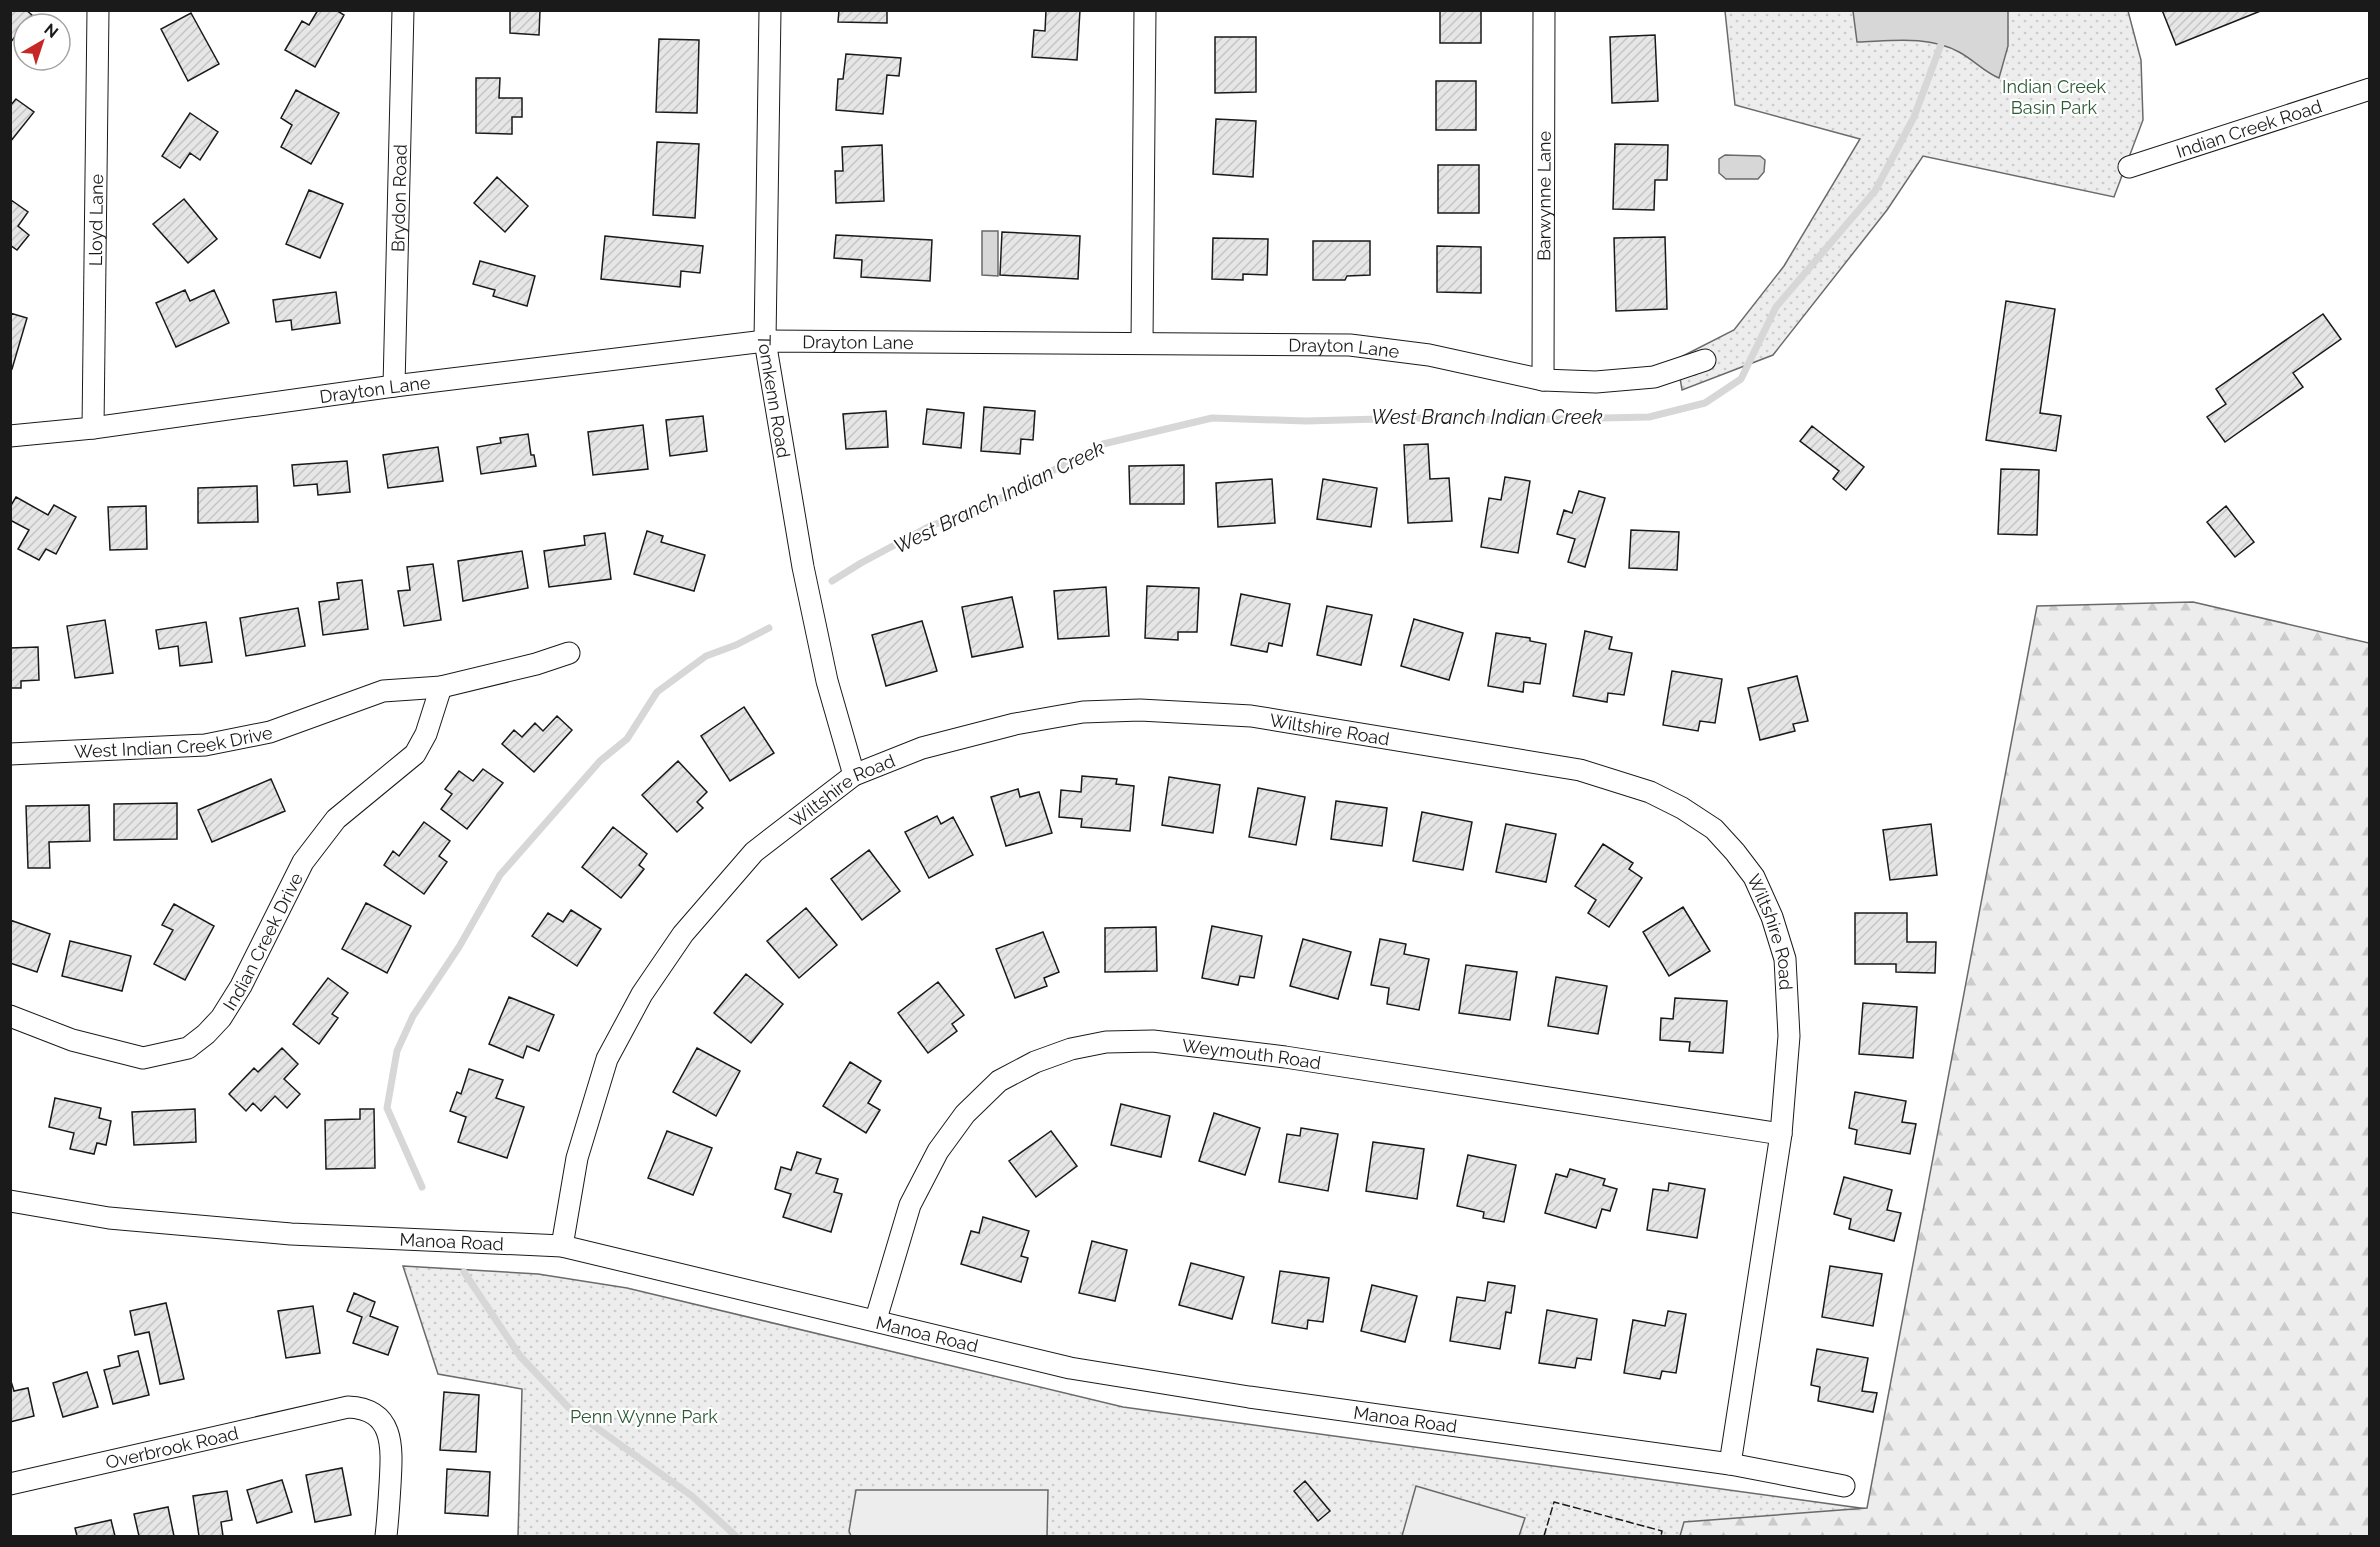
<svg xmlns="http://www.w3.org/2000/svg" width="2380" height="1547" font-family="Raleway,sans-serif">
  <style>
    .grass { fill: url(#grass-dots); stroke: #6a6a6a; stroke-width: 1.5 }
    .forest { fill: url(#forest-firs); stroke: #6a6a6a; stroke-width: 1.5 }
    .built { fill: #ededed; stroke: #6a6a6a; stroke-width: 1.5 }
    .water { fill: #d7d7d7; stroke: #6a6a6a; stroke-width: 1.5 }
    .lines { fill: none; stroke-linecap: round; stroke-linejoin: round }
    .stream { stroke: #d7d7d7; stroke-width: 7 }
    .building { fill: url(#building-hatch); stroke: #1a1a1a; stroke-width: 1.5 }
    .minor-casing { stroke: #1a1a1a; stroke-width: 23 }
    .minor { stroke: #fff; stroke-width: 21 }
    .fence { stroke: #1a1a1a; stroke-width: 1.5; stroke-dasharray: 8 3; stroke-linecap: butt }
    .labels { text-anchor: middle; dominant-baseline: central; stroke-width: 4.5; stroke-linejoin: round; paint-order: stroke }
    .park-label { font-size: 18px; fill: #2b5a34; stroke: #fff }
    .street-label { font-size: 18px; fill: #1a1a1a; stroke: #fff }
    .water-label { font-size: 20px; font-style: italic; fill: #1a1a1a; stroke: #fff }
  </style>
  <defs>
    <pattern id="grass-dots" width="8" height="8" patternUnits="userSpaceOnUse" patternTransform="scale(1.5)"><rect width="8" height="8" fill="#ededed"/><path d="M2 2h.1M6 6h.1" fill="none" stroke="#cbcbcb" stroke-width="1.8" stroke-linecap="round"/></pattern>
    <pattern id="forest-firs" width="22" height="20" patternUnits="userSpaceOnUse" patternTransform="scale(1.5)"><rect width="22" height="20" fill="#ededed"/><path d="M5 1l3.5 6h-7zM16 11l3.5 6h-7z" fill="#cbcbcb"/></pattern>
    <pattern id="building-hatch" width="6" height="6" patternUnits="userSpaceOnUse" patternTransform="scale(1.5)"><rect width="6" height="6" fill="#e6e6e6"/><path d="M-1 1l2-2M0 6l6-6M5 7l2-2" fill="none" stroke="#c5c5c5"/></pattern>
  </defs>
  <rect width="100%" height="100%" fill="#fff"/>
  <path class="grass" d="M1725,11H2128L2141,60L2143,120L2114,197L1923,156L1887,210L1773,355L1682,390L1677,359L1734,330L1784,266L1860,139L1735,105Z
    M403,1266L538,1274L627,1288L1123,1407L1889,1512L1885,1536H518L522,1389L438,1374Z"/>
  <path class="forest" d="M2193,602L2369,643V1536H1680L1684,1522L1867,1508L2037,606Z"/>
  <path class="built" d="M1416,1486L1525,1518L1519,1536H1402Z
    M856,1490H1048L1047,1536H851L849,1531Z"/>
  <path class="water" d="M1853,11H2008V46L1999,78C1984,72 1974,60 1959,52C1928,35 1891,41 1857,42Z
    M1725,155L1760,156L1765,160L1764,172L1758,179H1726L1719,173V159Z
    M982,231H998V276L982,275Z"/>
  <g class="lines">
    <path class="stream" d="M832,581L861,563L930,526L984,507L1103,444L1212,418L1306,421L1415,418L1516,420L1649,417L1705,403L1741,379L1776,307L1875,191L1914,117L1943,39
      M422,1187L387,1108L397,1051L413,1016L459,947L500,875L600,761L627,739L657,692L706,656L736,645L769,628
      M464,1272L520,1356L569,1408L692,1496L736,1536"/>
  </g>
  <path class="building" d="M11,10H26L32,15L10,43Z
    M318,10H336L344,15L315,67L285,50L302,21L309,25Z
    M510,10H540L539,35L510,33Z
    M839,10H887V23L838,22Z
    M1046,10H1080L1077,60L1032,57L1034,30L1045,31Z
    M1440,10H1481V43H1440Z
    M2162,10H2263L2176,45Z
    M191,13L219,64L188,81L161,29Z
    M1655,35L1658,101L1612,103L1610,37Z
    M1215,37H1256V92L1215,93Z
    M659,39L699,40L697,113L656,112Z
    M846,54L901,58L899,76L887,75L883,114L836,110L838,79H843Z
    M476,78H500L499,98H522V117H512V134L476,133Z
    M1436,81H1476V130H1436Z
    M296,90L339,113L311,164L281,147L292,125L281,118Z
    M16,99L34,112L10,142V106Z
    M190,113L218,132L200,160L190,153L180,168L162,156Z
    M1216,119L1256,121L1253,177L1213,174Z
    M657,142L699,144L695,218L653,215Z
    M1615,144L1668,145L1667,180H1655L1654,210L1613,209Z
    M882,145L884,201L836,203L835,171H843L842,147Z
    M1438,165H1479V213H1438Z
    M497,177L528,206L505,232L474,203Z
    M309,190L343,204L320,258L286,244Z
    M184,199L217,239L188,263L153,224Z
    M11,200L28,212L18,226L29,235L17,250L10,245Z
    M1002,232L1080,236L1078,279L1000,275Z
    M836,235L932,240L930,281L861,277L862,260L834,258Z
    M605,236L703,246L700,273L681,271L680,287L601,279Z
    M1665,237L1667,309L1616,311L1614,238Z
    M1213,238L1268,239L1267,275L1243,274V280L1212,279Z
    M1313,241H1370V275L1347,276L1345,280H1313Z
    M1437,246L1481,247V293L1437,292Z
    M480,261L535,276L527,306L493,296L495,290L473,284Z
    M185,290L190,301L214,290L229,323L176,347L156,303Z
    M336,292L340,323L292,330L291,320L276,322L273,300Z
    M2006,301L2055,309L2040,413L2061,416L2056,451L1986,440Z
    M10,313L27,318L12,369L10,368Z
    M2323,314L2341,339L2293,373L2303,387L2225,442L2207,417L2226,404L2216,389Z
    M984,407L1035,411L1033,440L1021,439L1020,454L981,451Z
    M927,409L964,413L961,448L923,444Z
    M886,411L888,447L846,449L843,414Z
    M703,416L707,451L670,456L666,420Z
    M643,425L648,469L593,475L588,432Z
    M1812,426L1864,467L1846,490L1833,479L1839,471L1800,441Z
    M528,434L531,455H534L536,466L481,474L477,447L501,443L500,438Z
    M1428,444L1430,479L1449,478L1452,521L1408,523L1404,445Z
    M438,447L443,481L388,488L383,455Z
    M347,461L350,492L318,495L317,484L294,486L292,465Z
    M1184,465V504H1130L1129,466Z
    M2001,469L2039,470L2037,535L1998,534Z
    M1505,477L1530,481L1518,553L1481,547L1489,498L1501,500Z
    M1272,479L1275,523L1218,527L1216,483Z
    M1323,479L1377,488L1371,527L1317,519Z
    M257,486L258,522L198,523V488Z
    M1579,491L1605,498L1585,567L1568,562L1575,539L1557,534L1564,510L1572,513Z
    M16,497L48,515L54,505L76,517L56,554L46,549L39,560L18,549L29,530L10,520V507Z
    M146,506L147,549L110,550L108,507Z
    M2226,506L2254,542L2235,557L2207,522Z
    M1631,530L1679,532L1677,570L1629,568Z
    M647,531L663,536L661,542L705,555L694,591L634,574Z
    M605,533L611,579L549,587L544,551L585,545L584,536Z
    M522,551L528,588L463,601L458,561Z
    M433,564L441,620L404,626L398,591L410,590L407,567Z
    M362,580L368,629L323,635L319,602L339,599L337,583Z
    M1147,586L1199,588L1197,632H1178V640L1145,638Z
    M1106,587L1109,636L1058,639L1054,591Z
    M1241,594L1290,604L1282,646L1269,643L1267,652L1231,645Z
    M1012,597L1023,647L972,657L962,607Z
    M1327,606L1372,615L1361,665L1317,655Z
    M298,608L305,646L246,656L240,618Z
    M1414,619L1463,633L1449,680L1401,666Z
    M105,620L113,673L75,678L67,626Z
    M922,621L937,671L886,686L872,635Z
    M206,622L212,662L180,666L178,646L159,649L156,630Z
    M1585,631L1612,637L1609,649L1632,653L1624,695L1608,693L1607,702L1573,696Z
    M1496,633L1530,638V641L1546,644L1540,684L1524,682L1523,692L1488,686Z
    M38,647L39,680L21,681V688H10V648Z
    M1672,671L1722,679L1715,723L1700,721L1698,731L1663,725Z
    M1797,676L1808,721L1793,724L1795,731L1760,740L1748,688Z
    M744,707L774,753L730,781L701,736Z
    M557,716L572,730L534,772L502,744L514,730L522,737L535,723L543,731Z
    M678,761L707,792L697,802L703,808L677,832L642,795Z
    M483,769L503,783L467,829L441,809L452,794L445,789L459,771L473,781Z
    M1082,776L1117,779L1116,784L1134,786L1130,831L1081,827L1082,819L1059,817L1061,790L1081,792Z
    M1169,777L1220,785L1213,833L1162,825Z
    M271,779L285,811L212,842L198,810Z
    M1258,788L1305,797L1296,845L1249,837Z
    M1018,789L1020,797L1039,792L1052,833L1006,846L991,797Z
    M1336,801L1387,808L1382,846L1331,839Z
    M177,803V839L114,840V804Z
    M89,805L90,841L49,842L50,868H28L26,806Z
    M1422,812L1472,822L1463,870L1413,861Z
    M937,816L941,824L953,817L973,855L929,878L905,832Z
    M424,822L450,841L439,856L447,862L424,894L384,865L393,851L399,856Z
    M1506,824L1556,834L1546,882L1496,872Z
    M1931,824L1937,875L1890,880L1883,830Z
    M613,827L647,854L639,865L644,869L621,898L582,867Z
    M1603,844L1633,863L1629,869L1642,878L1609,927L1588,913L1596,900L1575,886Z
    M869,850L900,891L862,920L831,879Z
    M366,903L411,926L387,973L342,949Z
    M174,904L214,926L185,980L154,964L173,930L162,925Z
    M1683,907L1710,951L1669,976L1643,932Z
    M806,908L837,945L799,978L767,941Z
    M571,910L601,929L577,966L532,936L548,913L563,922Z
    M1855,913H1907V942H1936L1935,973L1896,972V964H1855Z
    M10,920L50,934L37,972L10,963Z
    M1212,926L1262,936L1254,978L1240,976L1238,985L1202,978Z
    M1156,927L1157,971L1105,972V928Z
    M1043,932L1059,972L1044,978L1047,986L1015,998L996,949Z
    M1303,939L1351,952L1338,999L1290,986Z
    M1380,939L1406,944L1404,954L1429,959L1419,1010L1387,1004L1389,988L1371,985Z
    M70,941L131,956L122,991L62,976Z
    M1466,965L1517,972L1510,1020L1459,1013Z
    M746,974L783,1004L751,1043L714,1013Z
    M1556,977L1607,986L1598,1034L1548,1026Z
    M328,978L348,993L332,1014L338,1018L319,1044L293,1024Z
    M938,982L964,1015L952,1024L957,1031L928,1053L898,1013Z
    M509,997L554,1015L539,1051L527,1046L523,1058L489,1044Z
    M1675,998L1727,1001L1723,1053L1689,1051L1690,1042L1660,1040L1661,1018L1673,1019Z
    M1863,1003L1917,1007L1913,1058L1859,1054Z
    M282,1048L298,1064L284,1079L300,1094L287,1108L275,1096L261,1111L253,1103L246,1111L229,1094L254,1068L258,1072Z
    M697,1048L740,1071L716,1116L673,1092Z
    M850,1062L881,1081L868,1103L880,1110L866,1133L823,1106Z
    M469,1069L503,1080L496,1098L524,1107L507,1158L458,1142L466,1117L450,1111L457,1092L461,1094Z
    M1855,1092L1906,1101L1902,1122L1916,1124L1910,1154L1855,1144L1857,1130L1849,1128Z
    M55,1098L101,1108L99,1118L111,1121L106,1145L97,1143L94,1154L70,1149L74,1133L49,1127Z
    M1121,1104L1170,1116L1161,1157L1111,1145Z
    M195,1109L196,1142L134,1145L132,1112Z
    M360,1109H374L375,1168L326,1169L325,1120L360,1119Z
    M1214,1113L1260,1128L1245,1175L1199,1161Z
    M1301,1128L1338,1134L1328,1191L1279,1182L1287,1134L1300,1136Z
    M667,1131L712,1148L693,1195L648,1178Z
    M1051,1131L1077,1166L1036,1197L1009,1161Z
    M1373,1142L1424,1149L1417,1199L1366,1191Z
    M797,1152L821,1159L816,1173L838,1179L834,1192L842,1194L831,1232L783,1217L791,1194L775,1189L781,1167L791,1170Z
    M1468,1155L1516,1165L1504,1222L1483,1218L1484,1212L1457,1206Z
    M1570,1169L1605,1179L1603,1185L1617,1189L1610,1211L1602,1209L1596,1228L1545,1213L1556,1174L1567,1177Z
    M1844,1177L1892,1190L1887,1210L1901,1213L1894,1241L1849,1229L1851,1219L1834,1214Z
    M1669,1183L1705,1189L1697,1238L1647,1230L1653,1189L1668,1191Z
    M983,1217L1029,1231L1021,1256L1028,1258L1021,1282L961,1264L971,1231L979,1233Z
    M1092,1241L1127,1250L1115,1301L1079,1293Z
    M1191,1263L1244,1277L1232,1319L1179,1305Z
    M1830,1266L1882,1274L1873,1326L1822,1317Z
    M1280,1271L1329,1278L1323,1322L1308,1320L1307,1329L1272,1323Z
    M1488,1282L1515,1286L1511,1313L1506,1312L1500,1349L1450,1341L1457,1297L1485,1301Z
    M1372,1285L1417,1296L1405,1342L1361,1331Z
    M354,1293L375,1302L370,1316L398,1327L388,1355L353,1343L362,1317L347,1311Z
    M166,1303L184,1379L160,1384L149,1332L135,1335L130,1311Z
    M313,1306L320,1353L286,1358L278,1311Z
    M1547,1310L1597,1319L1591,1360L1577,1358L1575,1368L1539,1363Z
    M1668,1311L1686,1314L1676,1373L1662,1371L1660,1379L1624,1373L1633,1320L1665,1326Z
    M1817,1349L1868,1358L1862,1391L1877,1393L1873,1412L1818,1401L1820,1387L1811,1385Z
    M138,1351L149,1395L113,1404L104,1370L120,1366L118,1356Z
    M87,1372L98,1407L63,1417L53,1383Z
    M10,1378L14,1391L28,1388L34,1416L10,1422Z
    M444,1392L479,1395L476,1452L440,1450Z
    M342,1468L351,1515L315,1522L306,1475Z
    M447,1469L490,1472L488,1516L445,1513Z
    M282,1480L292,1512L257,1523L247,1490Z
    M1305,1481L1330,1511L1318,1521L1294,1491Z
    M227,1491L232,1520L221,1522L223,1536H199L193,1496Z
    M168,1507L174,1536H139L134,1514Z
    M111,1520L115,1536H77L75,1528Z"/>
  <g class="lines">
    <g class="minor-casing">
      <g id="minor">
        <path id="s1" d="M770,10L765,341L803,567L827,681L854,775"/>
        <path id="s2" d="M2129,167L2370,89"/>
        <path d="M1142,342L1145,10"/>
        <path id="s3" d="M1543,380L1544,10"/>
        <path id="s4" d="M394,386L403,10"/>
        <path id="s5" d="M93,428L98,10"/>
        <path id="s6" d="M10,436L93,428L394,386L765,341L1350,345L1429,355L1543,380L1596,382L1654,377L1705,360"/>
        <path id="s7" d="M10,754L205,745L270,732L383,691L441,687L536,664L569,653"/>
        <path id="s8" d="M10,1016L72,1040L143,1058L188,1048L206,1034L221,1018L241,986L303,862L336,819L415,754L426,734L441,687"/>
        <path id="s9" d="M10,1201L109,1218L291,1234L562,1246L1070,1368L1249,1397L1730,1464L1844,1486"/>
        <path id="s10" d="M562,1246L577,1158L607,1059L642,994L683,934L754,852L854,775L922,748L1015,724L1083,712L1140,710L1251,716L1580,770L1650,792L1682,808L1714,829L1735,852L1754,877L1772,917L1785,959L1789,1036L1781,1134L1730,1464"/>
        <path id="s11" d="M876,1319L910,1205L938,1151L965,1114L999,1081L1035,1062L1071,1049L1106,1042L1153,1041L1285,1057L1781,1134"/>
        <path id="s12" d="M10,1484L348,1407C396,1409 392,1449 390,1485C389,1502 388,1519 386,1536"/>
      </g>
    </g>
    <use href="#minor" class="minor"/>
    <path class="fence" d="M1544,1536L1554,1502L1662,1531L1661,1536"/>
  </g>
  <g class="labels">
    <g class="park-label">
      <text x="2054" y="86">Indian Creek<tspan x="2054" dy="21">Basin Park</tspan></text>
      <text x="644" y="1416">Penn Wynne Park</text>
    </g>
    <g class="street-label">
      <text stroke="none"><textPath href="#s2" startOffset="126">Indian Creek Road</textPath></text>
      <text stroke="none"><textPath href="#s3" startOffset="184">Barwynne Lane</textPath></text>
      <text stroke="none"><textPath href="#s4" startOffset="188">Brydon Road</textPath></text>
      <text stroke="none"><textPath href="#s5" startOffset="208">Lloyd Lane</textPath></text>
      <text stroke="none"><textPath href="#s6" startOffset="854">Drayton Lane</textPath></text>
      <text stroke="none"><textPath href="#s6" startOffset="1340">Drayton Lane</textPath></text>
      <text stroke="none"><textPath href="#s6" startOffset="368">Drayton Lane</textPath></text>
      <text stroke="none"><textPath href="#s1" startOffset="387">Tomkenn Road</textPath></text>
      <text stroke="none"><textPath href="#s10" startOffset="1060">Wiltshire Road</textPath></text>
      <text stroke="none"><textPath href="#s7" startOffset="164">West Indian Creek Drive</textPath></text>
      <text stroke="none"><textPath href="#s10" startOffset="556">Wiltshire Road</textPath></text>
      <text stroke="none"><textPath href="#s10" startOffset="1582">Wiltshire Road</textPath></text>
      <text stroke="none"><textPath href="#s8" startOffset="318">Indian Creek Drive</textPath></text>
      <text stroke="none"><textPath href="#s11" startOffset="534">Weymouth Road</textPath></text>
      <text stroke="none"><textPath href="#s9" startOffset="444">Manoa Road</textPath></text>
      <text stroke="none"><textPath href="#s9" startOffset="930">Manoa Road</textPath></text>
      <text stroke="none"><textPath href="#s9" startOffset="1416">Manoa Road</textPath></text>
      <text stroke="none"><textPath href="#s12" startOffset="166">Overbrook Road</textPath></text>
    </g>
    <g class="water-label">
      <text x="1487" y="417">West Branch Indian Creek</text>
      <text transform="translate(999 497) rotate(-26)">West Branch Indian Creek</text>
    </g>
  </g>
  <rect width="2380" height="1547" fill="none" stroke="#1a1a1a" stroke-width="24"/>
  <g transform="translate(42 42) rotate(39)"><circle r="28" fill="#ffffff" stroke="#a3a3a3" stroke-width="1.5"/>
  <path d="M0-4.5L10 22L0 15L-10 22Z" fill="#c62828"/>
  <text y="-9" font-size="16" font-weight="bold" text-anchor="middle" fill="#1a1a1a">N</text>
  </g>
</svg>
